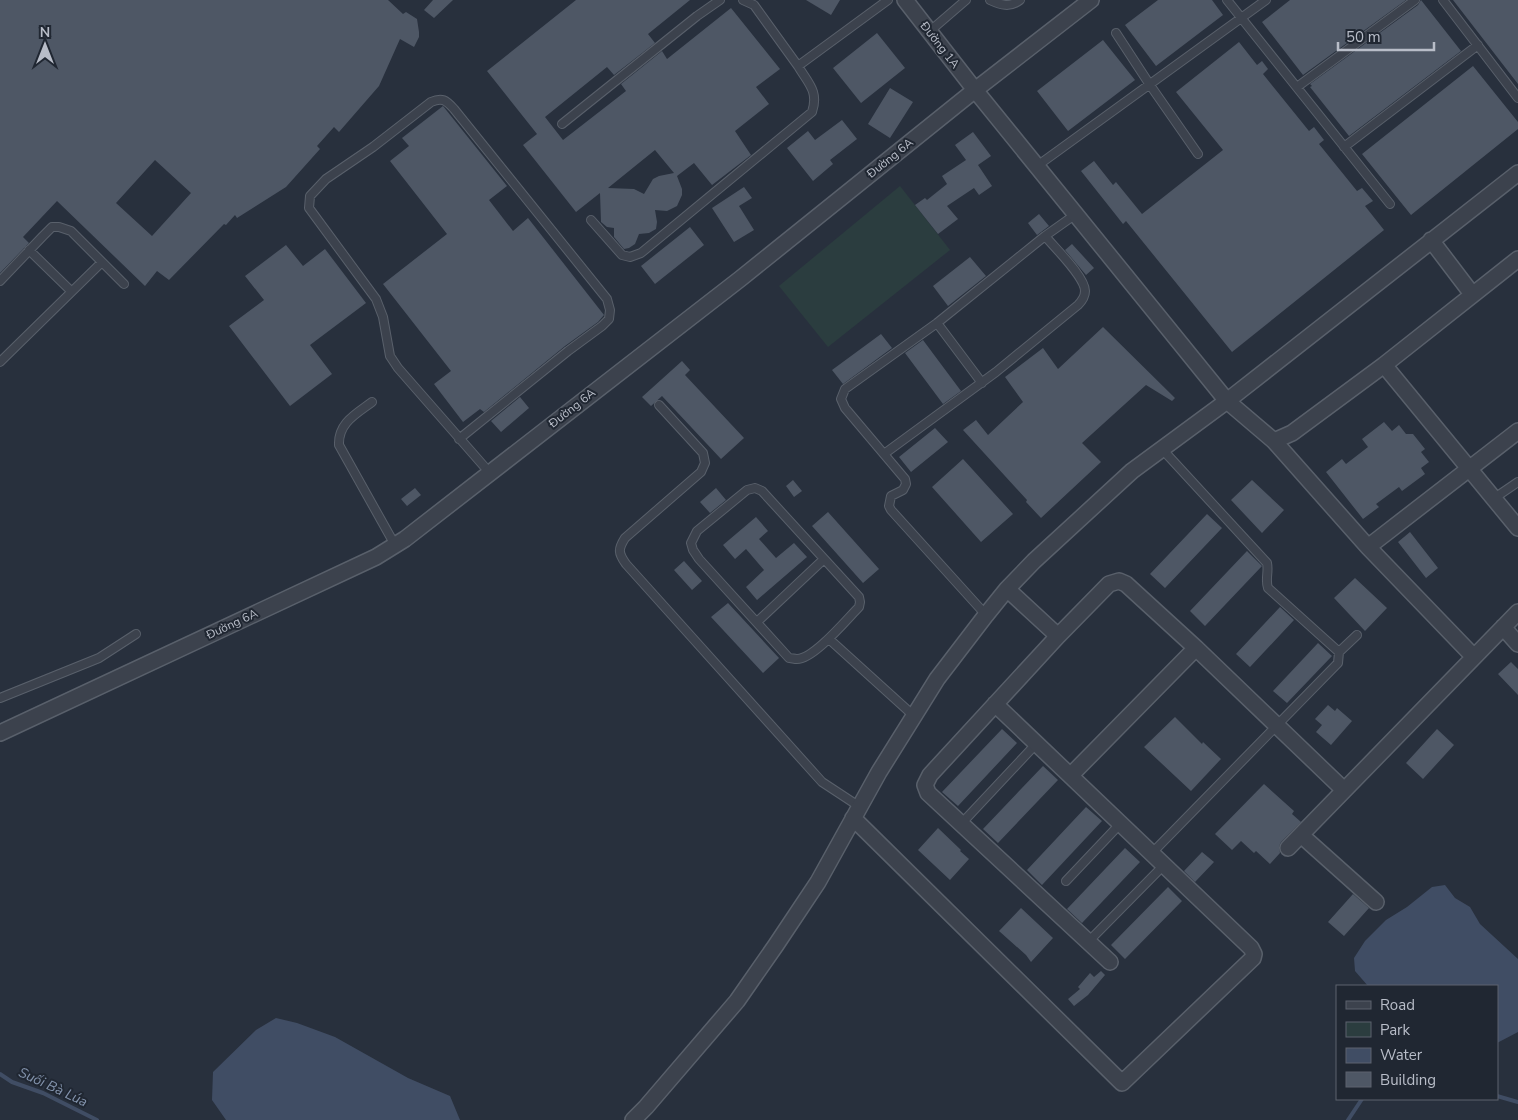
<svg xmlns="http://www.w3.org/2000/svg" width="1518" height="1120" font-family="'Nunito Sans',sans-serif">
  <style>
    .green { fill: #2b3d3f }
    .water { fill: #404d64 }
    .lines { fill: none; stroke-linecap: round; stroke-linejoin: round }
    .stream { stroke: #404d64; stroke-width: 4 }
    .building { fill: #4e5765; fill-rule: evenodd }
    .lane-casing { stroke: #59606b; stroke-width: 10 }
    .street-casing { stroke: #59606b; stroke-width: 18 }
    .lane { stroke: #3c424d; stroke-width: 8 }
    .street { stroke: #3c424d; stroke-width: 15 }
    .labels { text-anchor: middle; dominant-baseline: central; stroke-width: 4; stroke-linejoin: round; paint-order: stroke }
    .street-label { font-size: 12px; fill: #b8bdc8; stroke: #202732 }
    .water-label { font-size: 14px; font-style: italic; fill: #8393ac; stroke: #202732 }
  </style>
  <rect width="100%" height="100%" fill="#28303d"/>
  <path class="green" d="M900,186L950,250L828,347L779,286Z"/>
  <path class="water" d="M1445,885L1455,898L1470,907L1480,924L1518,959V1032L1497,1043V986H1368L1355,971L1354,958L1365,941L1386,920L1407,907L1432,887Z
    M276,1018L297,1023L335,1037L408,1078L450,1096L460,1120H226L212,1100L213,1072L256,1030Z"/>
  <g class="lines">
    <path class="stream" d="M0,1074L12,1082L43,1093L97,1120
      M1497,1096L1518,1102
      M1348,1120L1362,1099"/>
  </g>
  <path class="building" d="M0,0H388L403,14L406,12L417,19L419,32V37L414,47L400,39L379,86L339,132L334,127L317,146L320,149L286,187L237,218L235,215L226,225L224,224L169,280L157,271L145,286L57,201L23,237L29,243L0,273ZM155,160L191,193L152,236L116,203Z
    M433,0H453L434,18L424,10Z
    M576,0H690L648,34L655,43L614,75L607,67L545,117L563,140L626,91L621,84L662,51L667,59L731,8L780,69L756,87L769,104L735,131L751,155L712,185L694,163L677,176L682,189V195L677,206L667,211L655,210L657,222L656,229L649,233L639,234L635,244L629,248L624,249L614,237V228L607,227L601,222L600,193L576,212L523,145L537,134L487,71ZM655,150L674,173L659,176L653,179L644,194L634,189L608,188Z
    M806,0H840L831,15Z
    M1158,0H1212L1223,15L1156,66L1125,25Z
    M1290,0H1406L1303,75L1262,22Z
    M1421,0L1461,51L1349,136L1310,87L1312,86L1310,84L1418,5Z
    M1453,0H1518V84Z
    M877,33L905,68L861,103L833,68Z
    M1103,40L1135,80L1068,131L1037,91Z
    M1239,42L1257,65L1262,61L1268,69L1263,74L1309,131L1314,127L1324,140L1319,144L1357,191L1362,188L1373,201L1365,206L1384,230L1232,352L1126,221L1123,224L1081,171L1094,161L1113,185L1116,182L1142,214L1223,150L1176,92Z
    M1473,66L1518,122V129L1411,215L1362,154Z
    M890,88L913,102L890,138L868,124Z
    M443,106L507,186L489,200L513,231L528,218L604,315L598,322L565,346L484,412L480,409L463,422L434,384L451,371L383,284L447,234L390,161L409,146L402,138Z
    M842,120L857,139L830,160L833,164L813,181L787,148L808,131L815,140Z
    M973,132L991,156L978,165L992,186L979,195L974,188L947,206L958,219L938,234L915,205L925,198L927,200L947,184L942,176L966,160L955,145Z
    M744,187L752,198L739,206L754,230L734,242L712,208Z
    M1039,214L1049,226L1037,235L1028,223Z
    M690,227L704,245L655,284L641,266Z
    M1072,244L1094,268L1086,275L1065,250Z
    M286,245L303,266L325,249L366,303L310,345L332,374L290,406L229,326L264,300L245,276Z
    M970,257L986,276L948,306L933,286Z
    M1103,327L1175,398L1172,401L1146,385L1082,443L1101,462L1041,518L1026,502L1027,500L963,430L976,420L988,435L1023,402L1005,377L1043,348L1058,369Z
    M881,334L892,348L843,384L832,370Z
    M923,340L961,391L943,404L905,353Z
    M682,361L690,370L685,375L744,438L721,459L662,396L651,406L642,397Z
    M520,397L529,408L501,432L491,421Z
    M1384,422L1392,431L1399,425L1406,434H1413L1425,449L1421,452L1429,462L1421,468L1425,474L1402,491L1399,487L1376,504L1379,507L1363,519L1326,472L1342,459L1346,464L1368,447L1362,439Z
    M935,428L948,442L911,472L899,457Z
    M963,459L1013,514L981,542L932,487Z
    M793,480L802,491L794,497L786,486Z
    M1252,480L1284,510L1262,533L1231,500Z
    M415,488L421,495L407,506L401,499Z
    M716,488L726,500L710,513L700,502Z
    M828,512L879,569L863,583L812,526Z
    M1207,514L1222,528L1165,588L1150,574Z
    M756,517L768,531L759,539L776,558L794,543L807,557L757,600L746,587L764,570L746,549L735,559L723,545Z
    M1410,532L1438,568L1426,578L1398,542Z
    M1247,551L1262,566L1205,626L1190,611Z
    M684,561L702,581L692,590L674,570Z
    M1355,578L1387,608L1365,631L1334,598Z
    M728,603L779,658L763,673L711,617Z
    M1280,607L1294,620L1250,667L1236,654Z
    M1318,643L1332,656L1287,703L1273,691Z
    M1511,662L1518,669V695L1498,674Z
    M1328,705L1335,711L1337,708L1352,721L1331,745L1316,732L1322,725L1315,719Z
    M1175,717L1202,744L1203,742L1221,759L1191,791L1144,747Z
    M1002,729L1017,743L958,806L942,792Z
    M1437,729L1454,745L1423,779L1406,763Z
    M1043,766L1058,780L998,843L983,829Z
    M1264,784L1294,811L1292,814L1301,822L1281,842L1279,846L1280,853L1270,864L1256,851L1254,853L1241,841L1232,850L1215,834Z
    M1086,807L1102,821L1042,885L1027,870Z
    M938,828L961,850L960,851L969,859L950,880L918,850Z
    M1125,848L1140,862L1082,923L1067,909Z
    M1202,852L1214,862L1195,882L1184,871Z
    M1168,887L1182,901L1125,959L1111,945Z
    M1353,894L1369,908L1344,936L1328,922Z
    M1021,908L1053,938L1031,962L1026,955L999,931Z
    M1101,971L1105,975L1088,995L1074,1006L1068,999L1080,989L1078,987L1090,973L1094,977Z"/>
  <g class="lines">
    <g class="lane-casing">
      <path id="lane" d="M743,0L754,5L798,66L888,0
        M990,0C1001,5 1010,8 1020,0
        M1227,0L1390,204
        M1443,0L1518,98
        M930,31L966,0
        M1116,33L1150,85L1198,154
        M1297,87L1415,0
        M562,124L697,16L720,0
        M1344,147L1478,45
        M1037,166L1266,0
        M591,220L622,255L630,257L641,253L812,112C819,91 808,83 798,66
        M29,250L71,291
        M0,281L43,236L52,227H59L71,231L124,284
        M937,323L982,383
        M0,362L102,262
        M372,402C356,414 338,423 339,445L395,545
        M659,405L703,453L705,463L701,472L625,538C618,549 618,553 626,564L822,782L860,807
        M459,439L568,351L602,326L609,319L610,310L607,299L454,109C446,100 442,97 431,102L373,147L326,179L310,196L309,208L376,299L383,317L390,356L398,368L489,472
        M884,454L996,372L1078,305C1082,301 1085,297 1085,291C1085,277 1055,248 1045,236
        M755,488L762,491L859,597L860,602L859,607C847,619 814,659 797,659C794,659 792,658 789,658L699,559L693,550L691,543L697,531L747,490Z
        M1493,499L1518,482
        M986,615L891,510L889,506L891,496L903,490L906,484L905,479L845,408L841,399L845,389L937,323L1045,236L1076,214
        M757,622L824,559
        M829,639L914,716
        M1339,652L1357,635
        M0,698L99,658L136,634
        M961,824L1037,743
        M1152,853L1338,663L1339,652L1268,588C1265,579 1269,572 1267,563L1162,449
        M1066,881L1121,823
        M1088,942L1164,865"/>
    </g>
    <g class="street-casing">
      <path id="street" d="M905,0L975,90L1227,401L1274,441L1292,433L1384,365L1518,259
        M1431,240L1472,294
        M1384,365L1518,528
        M1274,441L1368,547
        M1007,589L1058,636
        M1503,627L1518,644
        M1474,657L1368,547L1518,431
        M0,733L376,557L405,539L740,279L975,90L1091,0
        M1071,775L1196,648
        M853,818L1122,1083L1253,958L1254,954L1251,948L995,704
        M1301,835L1376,902
        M1288,848L1518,612
        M1110,962L928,793L925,785L930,775L1058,636L1109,584L1119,581L1126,584L1196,648L1344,790
        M633,1120L646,1107L737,1001L776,945L818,882L879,772L914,716L937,679L986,615L1007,589L1034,561L1132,471L1227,401L1518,173"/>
    </g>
    <use href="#lane" class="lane"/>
    <use href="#street" class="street"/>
  </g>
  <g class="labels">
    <g class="street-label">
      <text transform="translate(940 45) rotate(52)">Đường 1A</text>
      <text transform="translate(890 158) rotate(-39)">Đường 6A</text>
      <text transform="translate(572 408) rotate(-38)">Đường 6A</text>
      <text transform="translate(232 624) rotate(-25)">Đường 6A</text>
    </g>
    <g class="water-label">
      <text transform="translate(53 1087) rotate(25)">Suối Bà Lúa</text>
    </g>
  </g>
  <rect x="1336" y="985" width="162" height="115" fill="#202732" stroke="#5d636e"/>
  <rect x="1346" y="1001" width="25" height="8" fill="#3c424d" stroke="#5d636e"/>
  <text x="1380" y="1010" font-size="15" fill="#b8bdc8">Road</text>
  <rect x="1346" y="1022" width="25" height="15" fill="#2b3d3f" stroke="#5d636e"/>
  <text x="1380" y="1035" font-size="15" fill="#b8bdc8">Park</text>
  <rect x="1346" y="1048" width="25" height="15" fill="#404d64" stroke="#5d636e"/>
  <text x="1380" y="1060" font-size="15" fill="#b8bdc8">Water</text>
  <rect x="1346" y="1072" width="25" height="15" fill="#4e5765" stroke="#5d636e"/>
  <text x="1380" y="1085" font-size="15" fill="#b8bdc8">Building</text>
  <g transform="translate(45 45)" stroke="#202732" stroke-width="4" paint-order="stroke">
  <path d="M0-4L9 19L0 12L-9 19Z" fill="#b8bdc8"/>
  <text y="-8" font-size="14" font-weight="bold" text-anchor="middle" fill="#b8bdc8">N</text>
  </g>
  <path d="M1338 42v8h96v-8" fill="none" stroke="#b8bdc8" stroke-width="2.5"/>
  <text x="1346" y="42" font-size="15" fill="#b8bdc8" stroke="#202732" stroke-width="4" paint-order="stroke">50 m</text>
</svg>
